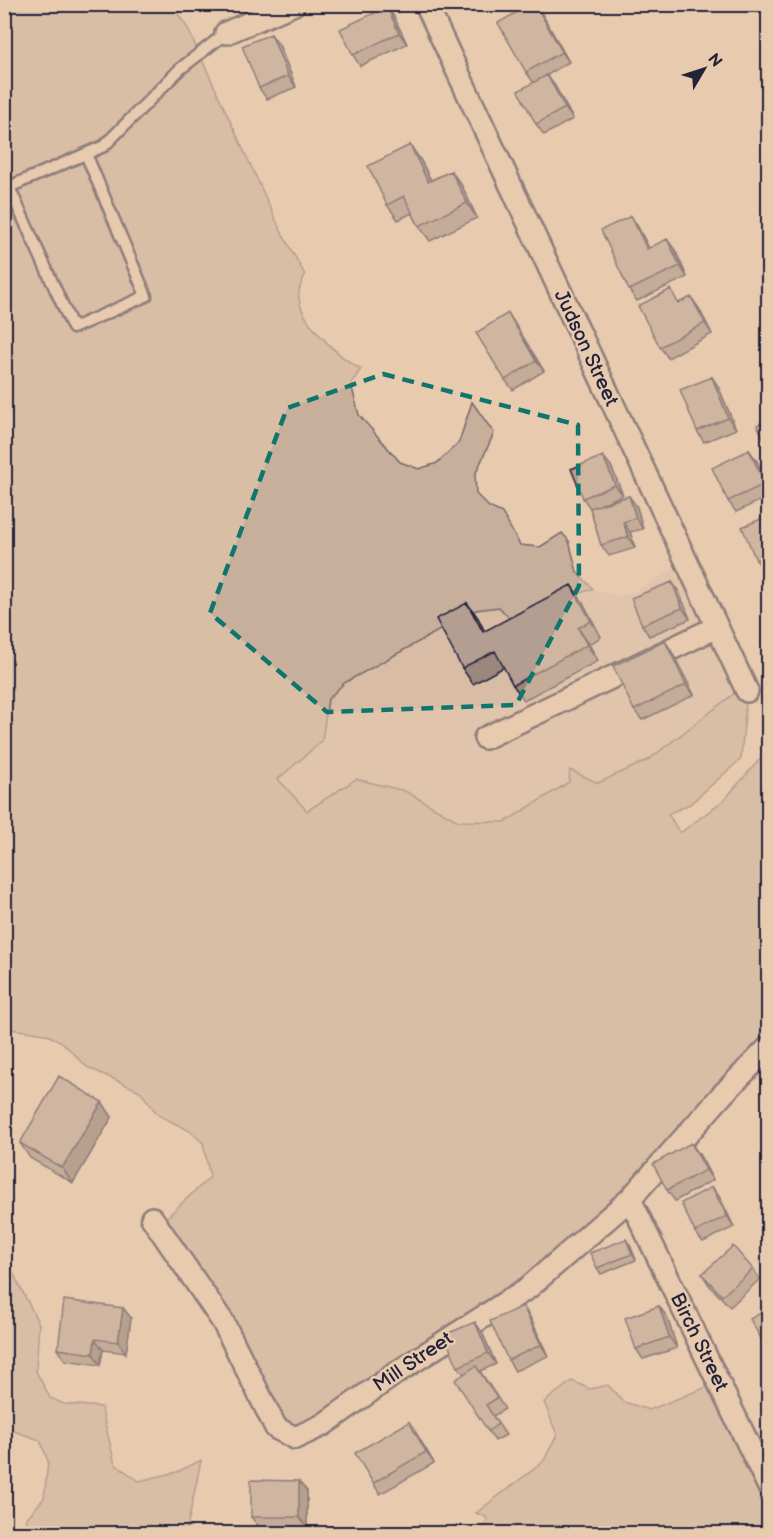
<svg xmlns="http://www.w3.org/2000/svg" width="773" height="1538" font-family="'Balsamiq Sans',sans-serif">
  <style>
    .built { fill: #d8bca6 }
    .green { fill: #c7af9c; stroke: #74686c; stroke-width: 1.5 }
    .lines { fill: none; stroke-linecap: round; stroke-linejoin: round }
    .service-casing { stroke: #22223b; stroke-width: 15 }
    .minor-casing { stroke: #22223b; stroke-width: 26 }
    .service { stroke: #e8caaf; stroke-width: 10 }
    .minor { stroke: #e8caaf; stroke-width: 21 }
    .wall { fill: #9b877d; stroke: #22223b; stroke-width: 1.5 }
    .shaded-wall { fill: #7e6e66; stroke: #22223b; stroke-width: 1.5 }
    .building { fill: #b49d91; stroke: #22223b; stroke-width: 1.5 }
    .marked { fill: none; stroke: #0f766e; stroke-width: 4.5; stroke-dasharray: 12 8; stroke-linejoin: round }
    .labels { text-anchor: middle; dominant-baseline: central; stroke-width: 5; stroke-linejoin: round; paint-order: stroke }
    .street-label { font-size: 20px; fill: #22223b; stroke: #e8caaf }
  </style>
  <rect width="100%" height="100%" fill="#e8caaf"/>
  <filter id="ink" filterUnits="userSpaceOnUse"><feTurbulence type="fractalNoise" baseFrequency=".0167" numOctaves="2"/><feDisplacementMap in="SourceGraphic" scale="12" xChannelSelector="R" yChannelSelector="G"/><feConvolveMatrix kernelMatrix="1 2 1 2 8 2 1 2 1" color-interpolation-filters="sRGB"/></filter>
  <g filter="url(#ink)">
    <path class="built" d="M691,558L744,686L648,760L598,783L569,782L505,822L458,821L405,791L307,811L278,779L322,741L328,699L344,683L476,610L553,602L593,589L618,597L637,590Z"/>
    <path class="green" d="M5,5H172L187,27L281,231L305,275C303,280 299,287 299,293C296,319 340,358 361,369L351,384L359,415L400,462L419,469L437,463L459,442L472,402L494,433L475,475L476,494L489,507L502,513L520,545L540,547L562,533L569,541L577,572L593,589L553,602L514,623L499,607L476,610L344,683L328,699L322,741L278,779L307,811L356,779L405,791L458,821L505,822L569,782L570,770L598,783L648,760L744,686L747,690L741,759L690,804L668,814L680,833L724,800L766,752L768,753V1052L556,1265L293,1433L274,1419L163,1221L210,1177L203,1143L190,1131L158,1115L140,1091L87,1067L62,1042L45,1034L11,1029L5,1033Z
      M5,1257L39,1324L36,1371L50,1398L64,1404L101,1407L115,1464L139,1481L177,1472L201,1460L186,1533H30L26,1519L44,1498L48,1461L40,1440L5,1428Z
      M572,1381L590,1389L608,1385L624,1402L649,1410L717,1383L768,1463V1533H480L487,1521L486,1517L476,1513L543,1462L557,1435L544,1402Z"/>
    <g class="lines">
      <g class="service-casing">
        <path id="service" d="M86,154L146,296L73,328L9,187L104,146L180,69L226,33"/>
      </g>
      <g class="minor-casing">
        <path id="minor" d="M426,4L747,691
          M226,33L294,4
          M485,738L717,627
          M630,1199L768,1485
          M152,1218L223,1322L276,1428L295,1438L323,1425L396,1373L528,1288L630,1199L722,1095L768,1048"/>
      </g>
      <use href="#service" class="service"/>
      <use href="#minor" class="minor"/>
    </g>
    <path class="wall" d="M535,4L542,14L569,62L534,83L526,72Z
      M387,7L394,17L407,44L360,66L353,55Z
      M279,45L296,87L267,99L259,88Z
      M555,86L573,119L544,135L536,124Z
      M410,145L421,161L431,180L451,171L462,186L477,218L430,241L419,226L412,213L398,220L387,205Z
      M631,216L638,227L649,248L675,250L687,277L637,301L629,290Z
      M680,303L698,307L712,334L668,358L660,347Z
      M508,313L544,371L513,390L505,380Z
      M712,377L719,388L736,429L704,442L697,431Z
      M749,450L757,461L768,485V497L736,512L728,501Z
      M611,466L623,495L601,504L629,496L637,507L643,529L630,532L635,548L609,556L601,545L590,508L583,498Z
      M768,516V568L764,570L756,560Z
      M672,582L679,592L690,619L649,636L642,625Z
      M582,601L601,637L589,644L598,661L524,700L513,685L504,667L473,684L462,668L467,603L478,618L484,631Z
      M665,641L672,652L694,695L642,720L634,710Z
      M102,1102L112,1117L73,1183L30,1158L20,1143Z
      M699,1154L713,1180L675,1201L667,1190Z
      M712,1187L720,1198L734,1227L703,1242L695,1232Z
      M630,1245L636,1260L601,1274L597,1268Z
      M753,1269L760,1279L730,1307L709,1285L702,1274Z
      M659,1306L667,1317L677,1348L643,1359L636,1349Z
      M123,1308L131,1318L126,1353L103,1350L100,1365L65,1360L58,1349Z
      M530,1317L548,1356L515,1371L508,1360Z
      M482,1332L496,1364L480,1371L505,1409L493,1416L506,1435L495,1441L488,1431L464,1374L458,1367Z
      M409,1422L416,1433L434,1463L380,1494L373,1483Z
      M307,1491V1528L259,1527L251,1517Z"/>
    <path class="shaded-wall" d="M535,4L542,14L569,62L562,52Z
      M387,7L394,17L407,44L399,33Z
      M271,34L279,45L296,87L288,76Z
      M547,75L555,86L573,119L565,108Z
      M410,145L421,161L439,197L428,182Z
      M451,171L462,186L477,218L467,203Z
      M631,216L638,227L655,260L647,249Z
      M667,239L675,250L687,277L680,266Z
      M691,297L698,307L712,334L705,323Z
      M508,313L515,324L544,371L536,361Z
      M712,377L719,388L736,429L728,418Z
      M749,450L757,461L768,485V488Z
      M603,456L611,466L623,495L615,485Z
      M629,496L637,507L643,529L636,518Z
      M623,522L630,532L635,548L628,537Z
      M672,582L679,592L690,619L682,608Z
      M571,585L582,601L601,637L591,621Z
      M467,603L478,618L493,648L483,632Z
      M578,628L589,644L598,661L587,645Z
      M665,641L672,652L694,695L686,685Z
      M102,1102L112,1117L73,1183L62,1168Z
      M691,1143L699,1154L713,1180L706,1170Z
      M712,1187L720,1198L734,1227L727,1216Z
      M626,1239L630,1245L636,1260L632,1254Z
      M523,1306L530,1317L548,1356L541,1345Z
      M659,1306L667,1317L677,1348L669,1337Z
      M123,1308L131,1318L126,1353L118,1342Z
      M475,1322L482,1332L496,1364L488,1353Z
      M95,1339L103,1350L100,1365L93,1354Z
      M409,1422L416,1433L434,1463L426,1452Z
      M299,1481L307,1491V1528L299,1517Z"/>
    <path class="building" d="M531,4H535L562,52L526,72L498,23Z
      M387,7L399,33L353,55L340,29Z
      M271,34L288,76L259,88L242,46Z
      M547,75L565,108L536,124L518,91Z
      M410,145L428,182L451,171L467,203L419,226L404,196L387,205L368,166Z
      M631,216L647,249L667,239L680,266L629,290L601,230Z
      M671,289L678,303L691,297L705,323L660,347L638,306Z
      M508,313L536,361L505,380L476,333Z
      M712,377L728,418L697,431L680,390Z
      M768,419V440L765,441L757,425Z
      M749,450L765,484L728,501L712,468Z
      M603,456L615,485L583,498L571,469Z
      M629,496L636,518L623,522L628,537L601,545L590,508Z
      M768,516V554L756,560L742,527Z
      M672,582L682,608L642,625L631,598Z
      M571,585L591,621L578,628L587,645L513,685L495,651L462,668L436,619L467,603L483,632Z
      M665,641L686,685L634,710L613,666Z
      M59,1076L102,1102L62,1168L20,1143Z
      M691,1143L706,1170L667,1190L653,1164Z
      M712,1187L727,1216L695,1232L681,1203Z
      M626,1239L632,1254L597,1268L590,1253Z
      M733,1246L753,1269L722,1296L702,1274Z
      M64,1300L123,1308L118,1342L95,1339L93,1354L58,1349Z
      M523,1306L541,1345L508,1360L490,1321Z
      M659,1306L669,1337L636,1349L625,1318Z
      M768,1309V1351L750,1319Z
      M475,1322L488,1353L458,1367L444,1335Z
      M476,1366L497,1398L486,1405L498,1424L488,1431L455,1380Z
      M409,1422L426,1452L373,1483L355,1453Z
      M251,1480L299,1481V1517H251Z"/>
  </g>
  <path d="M0 0H773V1538H0ZM383,374L578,425L579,586L516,705L327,712L210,613L287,408Z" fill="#e8caaf" fill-opacity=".55" fill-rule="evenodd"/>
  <path class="marked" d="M383,374L578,425L579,586L516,705L327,712L210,613L287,408Z"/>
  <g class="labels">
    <g class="street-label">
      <text transform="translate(586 348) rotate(65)">Judson Street</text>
      <text transform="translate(699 1342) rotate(64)">Birch Street</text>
      <text transform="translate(413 1362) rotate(-34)">Mill Street</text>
    </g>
  </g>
  <rect width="773" height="1538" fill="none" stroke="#e8caaf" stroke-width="24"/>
  <rect x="12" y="12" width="749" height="1514" fill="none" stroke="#22223b" stroke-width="2" filter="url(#ink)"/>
  <g transform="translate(704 69) rotate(51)" stroke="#e8caaf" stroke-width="4.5" paint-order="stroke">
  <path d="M0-4.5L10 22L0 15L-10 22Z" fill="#22223b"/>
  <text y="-9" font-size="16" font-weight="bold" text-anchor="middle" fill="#22223b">N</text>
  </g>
</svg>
